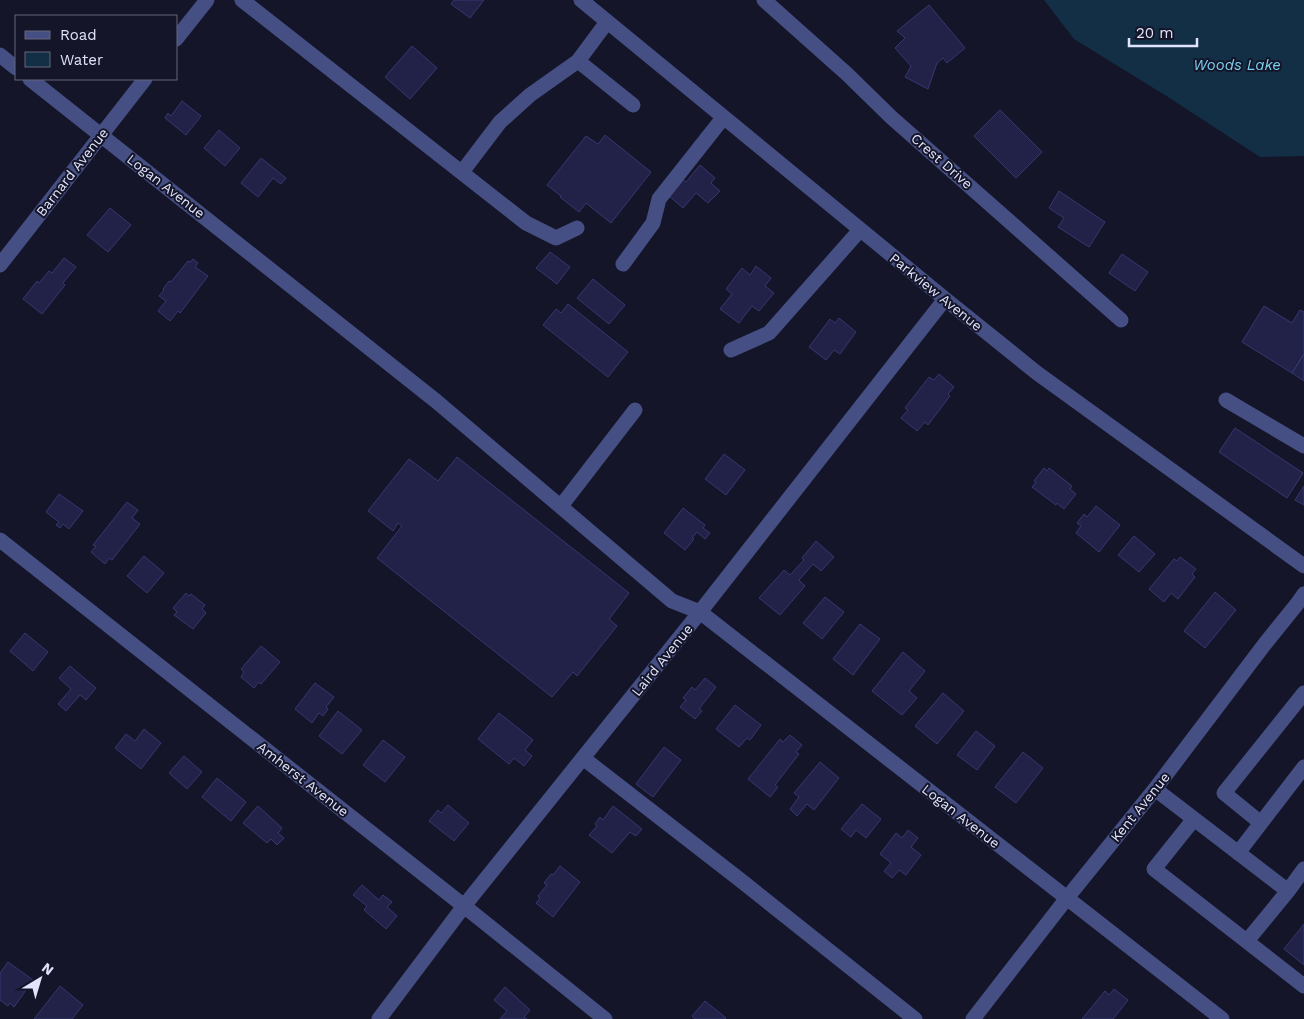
<svg xmlns="http://www.w3.org/2000/svg" width="1304" height="1019" font-family="'Work Sans',sans-serif">
  <style>
    .water { fill: #122f45 }
    .building { fill: #222248; stroke: #373771 }
    .lines { fill: none; stroke-linecap: round; stroke-linejoin: round }
    .minor { stroke: #454f83; stroke-width: 15 }
    .labels { text-anchor: middle; dominant-baseline: central; stroke-width: 4; stroke-linejoin: round; paint-order: stroke }
    .street-label { font-size: 14px; fill: #e0e3fb; stroke: #141529 }
    .water-label { font-size: 15px; font-style: italic; fill: #7ad1f0; stroke: #141529 }
  </style>
  <rect width="100%" height="100%" fill="#141529"/>
  <path class="water" d="M1044,0H1304V156L1260,157L1168,97L1074,39Z"/>
  <path class="building" d="M454,0H484L470,18L451,4Z
    M929,5L965,48L947,63L943,58L937,63L928,89L905,77L911,66L895,48L905,38L897,31Z
    M412,46L437,68L410,99L385,77Z
    M182,101L201,116L186,135L165,118L168,113L171,116Z
    M1000,110L1042,152L1016,178L974,136Z
    M219,130L240,148L225,166L204,148Z
    M605,135L651,172L611,223L586,203L579,212L560,197L561,196L547,185L586,136L598,144Z
    M261,158L286,178L281,184L273,178L258,197L241,183Z
    M700,165L715,178L711,183L720,191L708,203L696,193L683,208L668,195L682,179L686,182Z
    M1059,191L1105,222L1089,247L1058,227L1064,218L1049,208Z
    M110,208L131,225L108,252L87,235Z
    M550,252L570,267L557,284L536,268Z
    M1122,254L1148,272L1135,291L1109,273Z
    M64,258L76,267L63,283L65,285L42,314L23,299L37,281L39,283L49,271L52,273Z
    M193,259L198,263L195,267L208,276L180,313L178,311L170,321L158,311L166,301L159,296L164,290L163,289L169,281L171,282L188,261L190,262Z
    M756,266L771,278L765,286L774,293L759,311L752,306L739,323L720,309L732,294L726,289L742,268L750,275Z
    M593,279L625,305L609,324L577,298Z
    M568,304L628,352L608,377L543,325L556,309L561,313Z
    M1264,306L1292,323L1300,310L1304,312V354L1292,373L1242,342Z
    M839,318L856,332L840,354L834,350L826,360L809,347L830,319L835,323Z
    M1304,354V381L1292,373Z
    M939,374L954,387L948,394L950,396L928,425L925,422L917,431L901,418L908,410L905,408L929,377L934,380Z
    M1235,428L1303,473L1287,498L1219,452Z
    M724,454L745,470L726,495L705,479Z
    M457,457L629,593L609,619L617,626L577,676L573,672L552,697L377,558L402,526L398,523L393,531L368,511L409,459L438,481Z
    M1044,468L1047,471L1049,468L1072,486L1070,489L1076,494L1064,509L1057,503L1056,505L1032,487L1036,482L1034,481Z
    M1304,486V505L1295,500Z
    M59,494L83,511L69,529L63,524L60,528L56,525L59,522L46,512Z
    M127,502L138,510L132,518L140,524L112,560L109,558L105,564L91,552L96,546L93,545Z
    M1096,506L1120,525L1099,552L1076,533L1081,526L1077,523L1084,514L1087,517Z
    M683,508L705,525L703,528L710,533L705,539L697,532L692,538L694,539L685,550L664,533Z
    M1134,536L1155,554L1139,572L1118,555Z
    M816,541L834,557L821,571L813,564L799,580L805,586L780,615L759,598L784,570L790,575L804,560L802,558Z
    M144,556L164,573L147,593L127,576Z
    M1180,557L1196,569L1192,574L1195,577L1178,599L1171,593L1164,602L1149,589L1174,559L1177,561Z
    M1215,592L1236,610L1205,648L1184,631Z
    M186,593L189,596L191,594L205,605L202,609L206,613L193,629L174,615L177,612L173,608Z
    M825,597L844,612L822,639L803,623Z
    M860,624L880,639L853,675L833,659Z
    M25,633L48,652L33,671L10,651Z
    M261,646L280,662L261,684L259,682L254,688L241,677L244,672L241,669Z
    M903,652L925,671L909,691L917,698L902,715L872,691Z
    M70,666L96,688L86,700L80,695L66,711L58,704L71,689L59,678Z
    M705,678L716,687L699,709L702,711L695,719L680,707L686,700L683,698L692,687L695,690Z
    M315,683L334,697L326,707L328,709L323,716L319,713L312,723L295,709Z
    M943,693L964,711L937,744L915,726Z
    M735,705L761,725L750,740L747,738L739,747L716,729Z
    M338,711L362,730L342,754L319,736Z
    M499,713L533,740L525,750L532,756L524,766L514,758L509,764L478,739Z
    M144,729L161,743L141,769L115,748L126,734L135,741Z
    M976,731L995,746L977,770L957,755Z
    M790,735L802,745L796,752L799,754L775,785L778,787L770,797L748,779L780,739L783,742Z
    M383,740L405,757L385,782L363,765Z
    M664,747L681,760L653,797L636,784Z
    M1023,752L1043,768L1016,803L995,787Z
    M184,756L202,772L187,789L169,773Z
    M820,762L839,778L814,810L807,804L797,816L790,809L799,797L794,793Z
    M217,778L246,802L231,821L202,797Z
    M862,804L881,819L866,838L856,830L851,837L841,829Z
    M448,805L469,823L454,841L429,821L438,810L441,813Z
    M258,806L282,828L278,833L284,838L277,845L271,839L267,843L243,823Z
    M613,806L642,829L636,836L630,832L612,853L589,835L597,826L595,824L600,817L603,820Z
    M908,830L918,838L911,847L921,855L906,875L899,870L892,878L884,871L891,863L880,854L896,833L902,838Z
    M560,866L580,882L553,917L536,903L540,898L538,896L547,885L544,883L551,874L553,875Z
    M362,885L379,900L383,895L392,902L387,907L397,916L386,929L364,910L367,906L353,895Z
    M1304,924V965L1284,949Z
    M8,962L33,980L14,1007L10,1003L8,1006L0,1000V973Z
    M60,986L83,1005L72,1019H34Z
    M505,987L530,1010L524,1017L527,1019H500L507,1011L494,1000Z
    M1114,989L1128,1000L1113,1019H1082L1105,991L1109,995Z
    M705,1001L726,1018L725,1019H695L692,1016Z"/>
  <g class="lines">
    <path class="minor" d="M242,0L526,223L556,238L577,228
      M581,0L945,299L1037,373L1304,566
      M764,0L847,74L891,117L1121,320
      M176,39L207,0
      M0,55L16,68
      M578,61L633,105
      M30,79L436,401L672,601L700,612L1222,1019
      M462,172L500,122L530,95L578,61L607,22
      M623,264L653,223L659,199L723,118
      M0,265L145,79
      M731,350L769,333L860,230
      M1226,400L1304,446
      M561,506L635,410
      M0,540L464,906L605,1019
      M1304,693L1224,793L1261,823L1304,767
      M583,758L739,879L915,1019
      M1155,789L1288,891L1247,941
      M1194,819L1154,869L1304,986
      M1238,853L1261,823
      M1288,891L1304,869
      M379,1019L464,906L700,612L945,299
      M973,1019L1067,898L1155,789L1264,645L1297,604L1304,594"/>
  </g>
  <g class="labels">
    <g class="street-label">
      <text transform="translate(942 161) rotate(41)">Crest Drive</text>
      <text transform="translate(72 172) rotate(-52)">Barnard Avenue</text>
      <text transform="translate(166 186) rotate(38)">Logan Avenue</text>
      <text transform="translate(936 292) rotate(39)">Parkview Avenue</text>
      <text transform="translate(662 660) rotate(-51)">Laird Avenue</text>
      <text transform="translate(303 779) rotate(38)">Amherst Avenue</text>
      <text transform="translate(1140 807) rotate(-51)">Kent Avenue</text>
      <text transform="translate(961 816) rotate(38)">Logan Avenue</text>
    </g>
    <g class="water-label">
      <text x="1237" y="65">Woods Lake</text>
    </g>
  </g>
  <rect x="15" y="15" width="162" height="65" fill="#141529" stroke="#66677d"/>
  <rect x="25" y="31" width="25" height="8" fill="#454f83" stroke="#66677d"/>
  <text x="60" y="40" font-size="15" fill="#e0e3fb">Road</text>
  <rect x="25" y="52" width="25" height="15" fill="#122f45" stroke="#66677d"/>
  <text x="60" y="65" font-size="15" fill="#e0e3fb">Water</text>
  <g transform="translate(40 979) rotate(38)" stroke="#141529" stroke-width="4" paint-order="stroke">
  <path d="M0-4L9 19L0 12L-9 19Z" fill="#e0e3fb"/>
  <text y="-8" font-size="14" font-weight="bold" text-anchor="middle" fill="#e0e3fb">N</text>
  </g>
  <path d="M1129 38v8h68v-8" fill="none" stroke="#e0e3fb" stroke-width="2.5"/>
  <text x="1136" y="38" font-size="15" fill="#e0e3fb" stroke="#141529" stroke-width="4" paint-order="stroke">20 m</text>
</svg>
